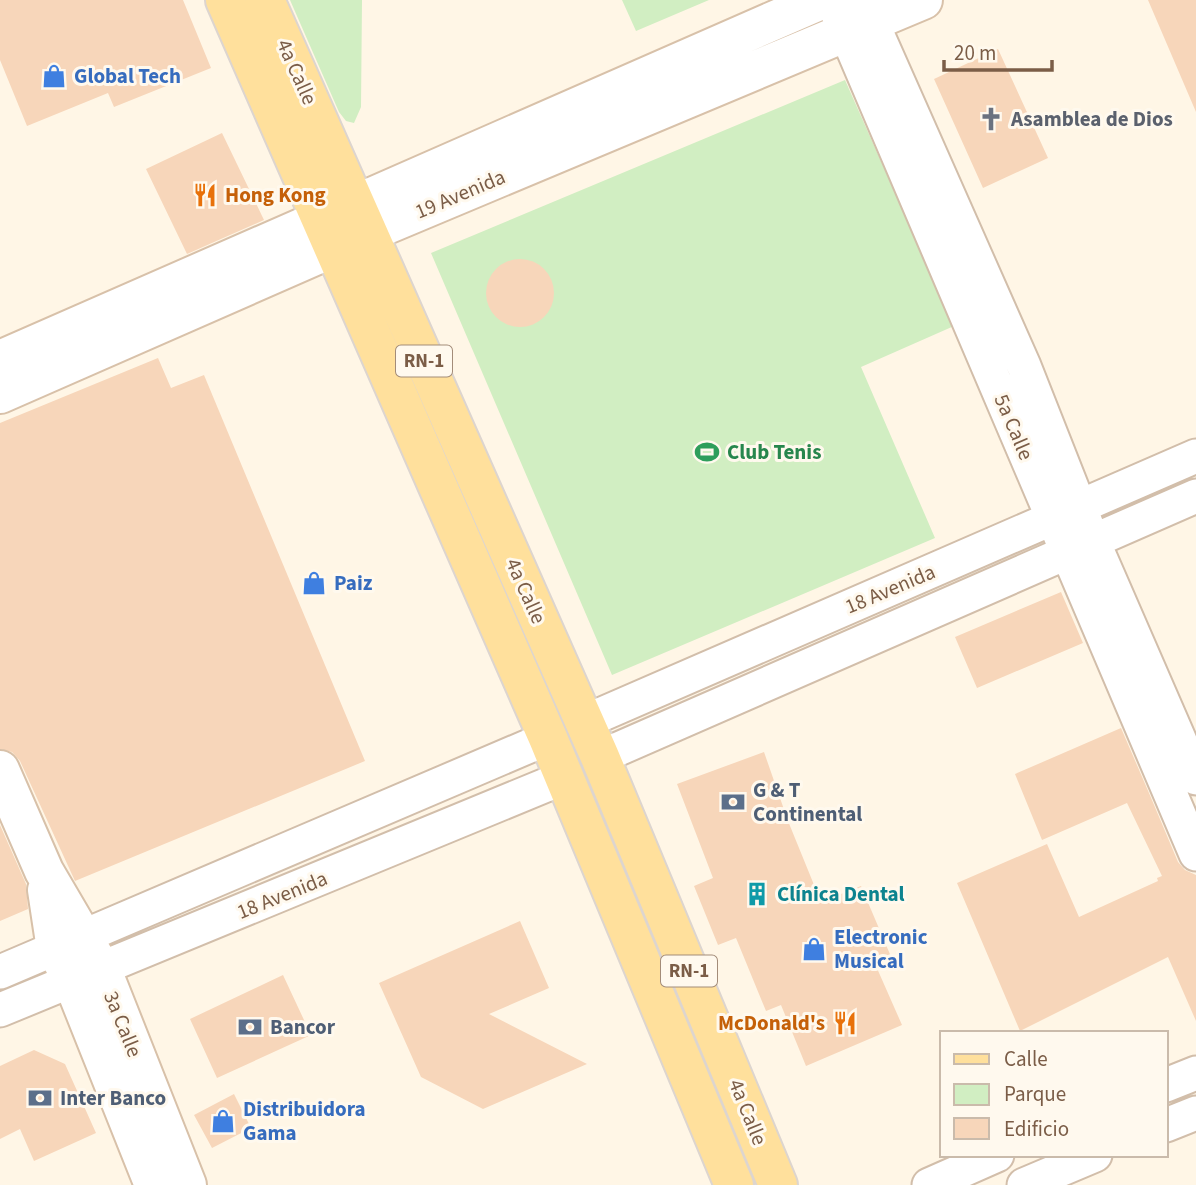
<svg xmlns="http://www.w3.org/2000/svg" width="1196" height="1185" font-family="'Source Sans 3',sans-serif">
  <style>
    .green { fill: #d1eec2 }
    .building { fill: #f7d6ba }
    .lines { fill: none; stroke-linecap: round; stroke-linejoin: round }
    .street-casing { stroke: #d2beaa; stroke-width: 37 }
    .secondary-casing { stroke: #d8c1a9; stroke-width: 42 }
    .primary-casing { stroke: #ddd5cf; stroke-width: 42 }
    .street { stroke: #fff; stroke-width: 33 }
    .secondary { stroke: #fff; stroke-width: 38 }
    .primary { stroke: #ffe09c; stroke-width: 38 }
    .labels { text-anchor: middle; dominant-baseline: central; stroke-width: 6; stroke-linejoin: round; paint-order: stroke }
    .shield { fill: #fff9ee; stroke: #a38c79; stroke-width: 2 }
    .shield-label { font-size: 19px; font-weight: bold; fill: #7b5d47 }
    .street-label { font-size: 21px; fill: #7b5d47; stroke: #fff9ee }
    .shop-label { font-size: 21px; font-weight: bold; fill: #366cbe; stroke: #fff9ee; text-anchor: start }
    .worship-label { font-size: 21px; font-weight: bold; fill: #5b616d; stroke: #fff9ee; text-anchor: start }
    .food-label { font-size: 21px; font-weight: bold; fill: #c56008; stroke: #fff9ee; text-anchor: start }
    .leisure-label { font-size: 21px; font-weight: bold; fill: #27864d; stroke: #fff9ee; text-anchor: start }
    .service-label { font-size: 21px; font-weight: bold; fill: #4e5e75; stroke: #fff9ee; text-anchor: start }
    .culture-label { font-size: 21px; font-weight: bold; fill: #0d838f; stroke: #fff9ee; text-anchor: start }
  </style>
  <rect width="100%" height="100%" fill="#fff6e6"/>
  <path class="green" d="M290,0H362L361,107L354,123L346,121L339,112Z
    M622,0H709L636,31Z
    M845,80L954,326L861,367L935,538L612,675L431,253Z"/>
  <path class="building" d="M0,0H183L211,68L114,107L108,93L27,126L0,60Z
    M1148,0H1196V112Z
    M998,49L1048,158L983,188L934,79Z
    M222,133L264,220L187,254L146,169Z
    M486 293a34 34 0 1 1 68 0a34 34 0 1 1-68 0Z
    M158,358L171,388L204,375L365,761L75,881L20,761L12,752L0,749V423Z
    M1061,592L1083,643L977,688L955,637Z
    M1121,728L1149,793L1141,797L1149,793L1178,862L1185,870L1196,875V1021L1168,957L1020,1031L957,883L1047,844L1079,917L1158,881L1157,878L1162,876L1127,803L1042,840L1015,774Z
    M764,752L788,821L821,902L861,886L892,959L876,966L902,1025L806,1066L781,1005L766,1011L736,938L718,945L694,886L713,878L677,784Z
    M0,825L26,884L28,909L0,921Z
    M520,921L549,988L489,1014L587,1064L483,1109L421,1077L379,983Z
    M283,975L311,1035L217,1078L190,1019Z
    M34,1050L65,1064L96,1133L34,1161L20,1129L0,1139V1066Z
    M234,1094L251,1128L212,1148L194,1115Z"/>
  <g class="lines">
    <g class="street-casing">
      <path id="street" d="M832,0L1196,854
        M862,0L1024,366L1093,541L1196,778
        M584,722L1196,456
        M600,757L1196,496
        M0,972L548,738
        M0,1010L563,778
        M1166,1085L1196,1073
        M1166,1125L1196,1113
        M929,1185L997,1155
        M1024,1185L1095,1155"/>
    </g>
    <g class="secondary-casing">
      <path id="secondary" d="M0,360L821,0
        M0,394L367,233L923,0
        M0,770L44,871L102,970L187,1185
        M47,890L56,949L73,982L154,1185"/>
    </g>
    <g class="primary-casing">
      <path id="primary" d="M225,0L548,738L734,1185
        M265,0L600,757L778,1185"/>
    </g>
    <use href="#street" class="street"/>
    <use href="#secondary" class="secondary"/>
    <use href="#primary" class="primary"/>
  </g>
  <defs>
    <g id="shop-bare" transform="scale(1.89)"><path d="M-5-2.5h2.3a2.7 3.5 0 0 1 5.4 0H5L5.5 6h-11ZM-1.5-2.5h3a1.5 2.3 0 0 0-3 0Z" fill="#3f7fe0" stroke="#fff9ee" stroke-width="2.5" paint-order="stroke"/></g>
    <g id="church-bare" transform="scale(1.89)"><path d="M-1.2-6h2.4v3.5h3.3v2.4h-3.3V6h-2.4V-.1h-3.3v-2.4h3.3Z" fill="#6b7280" stroke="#fff9ee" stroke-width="2.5" paint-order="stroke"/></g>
    <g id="restaurant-bare" transform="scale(1.89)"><path d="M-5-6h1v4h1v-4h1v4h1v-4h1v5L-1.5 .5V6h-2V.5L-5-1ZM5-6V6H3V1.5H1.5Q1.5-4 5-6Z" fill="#e8710a" stroke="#fff9ee" stroke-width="2.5" paint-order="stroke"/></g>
    <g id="stadium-bare" transform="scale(1.89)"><path d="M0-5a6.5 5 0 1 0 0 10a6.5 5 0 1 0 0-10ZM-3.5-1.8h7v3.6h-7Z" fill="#2e9e5b" stroke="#fff9ee" stroke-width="2.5" paint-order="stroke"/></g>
    <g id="bank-bare" transform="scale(1.89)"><path d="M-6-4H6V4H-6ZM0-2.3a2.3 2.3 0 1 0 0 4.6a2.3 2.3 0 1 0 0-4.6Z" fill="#5c6f8a" stroke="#fff9ee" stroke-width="2.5" paint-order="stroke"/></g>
    <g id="building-bare" transform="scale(1.89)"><path d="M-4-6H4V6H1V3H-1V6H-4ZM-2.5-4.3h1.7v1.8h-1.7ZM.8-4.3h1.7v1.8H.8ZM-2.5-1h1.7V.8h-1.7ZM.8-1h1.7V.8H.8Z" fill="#0f9aa8" stroke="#fff9ee" stroke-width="2.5" paint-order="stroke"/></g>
  </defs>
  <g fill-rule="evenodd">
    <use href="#shop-bare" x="54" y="76"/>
    <use href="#church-bare" x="991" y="119"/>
    <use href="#restaurant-bare" x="205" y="195"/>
    <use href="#stadium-bare" x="707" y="452"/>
    <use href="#shop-bare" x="314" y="583"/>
    <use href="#bank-bare" x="733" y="802"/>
    <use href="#building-bare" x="757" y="894"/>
    <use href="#shop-bare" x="814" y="949"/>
    <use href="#restaurant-bare" x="845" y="1023"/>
    <use href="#bank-bare" x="250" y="1027"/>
    <use href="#bank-bare" x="40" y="1098"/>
    <use href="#shop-bare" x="223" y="1121"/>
  </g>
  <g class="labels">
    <g class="shield">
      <rect x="396" y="345.5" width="56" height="31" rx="5"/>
      <rect x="661" y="955.5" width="56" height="31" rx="5"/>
    </g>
    <g class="shield-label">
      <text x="424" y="361">RN-1</text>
      <text x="689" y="971">RN-1</text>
    </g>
    <g class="street-label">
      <text transform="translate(297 72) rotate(66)">4a Calle</text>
      <text transform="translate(460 194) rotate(-23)">19 Avenida</text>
      <text transform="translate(1014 427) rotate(67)">5a Calle</text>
      <text transform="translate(890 589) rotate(-23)">18 Avenida</text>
      <text transform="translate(526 591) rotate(66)">4a Calle</text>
      <text transform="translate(282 895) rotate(-22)">18 Avenida</text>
      <text transform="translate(123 1024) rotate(68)">3a Calle</text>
      <text transform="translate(748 1112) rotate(68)">4a Calle</text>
    </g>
    <g class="shop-label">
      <text x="74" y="76">Global Tech</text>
      <text x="334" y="583">Paiz</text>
      <text x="834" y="937">Electronic<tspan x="834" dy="24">Musical</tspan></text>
      <text x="243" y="1109">Distribuidora<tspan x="243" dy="24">Gama</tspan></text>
    </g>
    <g class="worship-label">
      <text x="1011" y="119">Asamblea de Dios</text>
    </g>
    <g class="food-label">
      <text x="225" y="195">Hong Kong</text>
      <text x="825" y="1023" text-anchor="end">McDonald's</text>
    </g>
    <g class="leisure-label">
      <text x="727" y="452">Club Tenis</text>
    </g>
    <g class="service-label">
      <text x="753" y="790">G &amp; T<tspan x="753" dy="24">Continental</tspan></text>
      <text x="270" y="1027">Bancor</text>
      <text x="60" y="1098">Inter Banco</text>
    </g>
    <g class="culture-label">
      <text x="777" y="894">Clínica Dental</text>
    </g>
  </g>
  <rect x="940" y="1031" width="228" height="126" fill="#fff9ee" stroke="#cabbab" stroke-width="2"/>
  <rect x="954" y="1054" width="35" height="10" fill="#ffe09c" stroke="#cabbab" stroke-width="2"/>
  <text x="1004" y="1066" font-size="21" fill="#7b5d47">Calle</text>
  <rect x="954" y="1084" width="35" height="21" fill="#d1eec2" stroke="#cabbab" stroke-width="2"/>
  <text x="1004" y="1101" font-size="21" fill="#7b5d47">Parque</text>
  <rect x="954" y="1118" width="35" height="21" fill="#f7d6ba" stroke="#cabbab" stroke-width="2"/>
  <text x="1004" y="1136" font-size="21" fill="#7b5d47">Edificio</text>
  <path d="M944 60v10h108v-10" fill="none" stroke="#7b5d47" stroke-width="3.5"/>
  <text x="954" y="60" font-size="21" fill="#7b5d47" stroke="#fff9ee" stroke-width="5" paint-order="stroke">20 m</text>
</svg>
